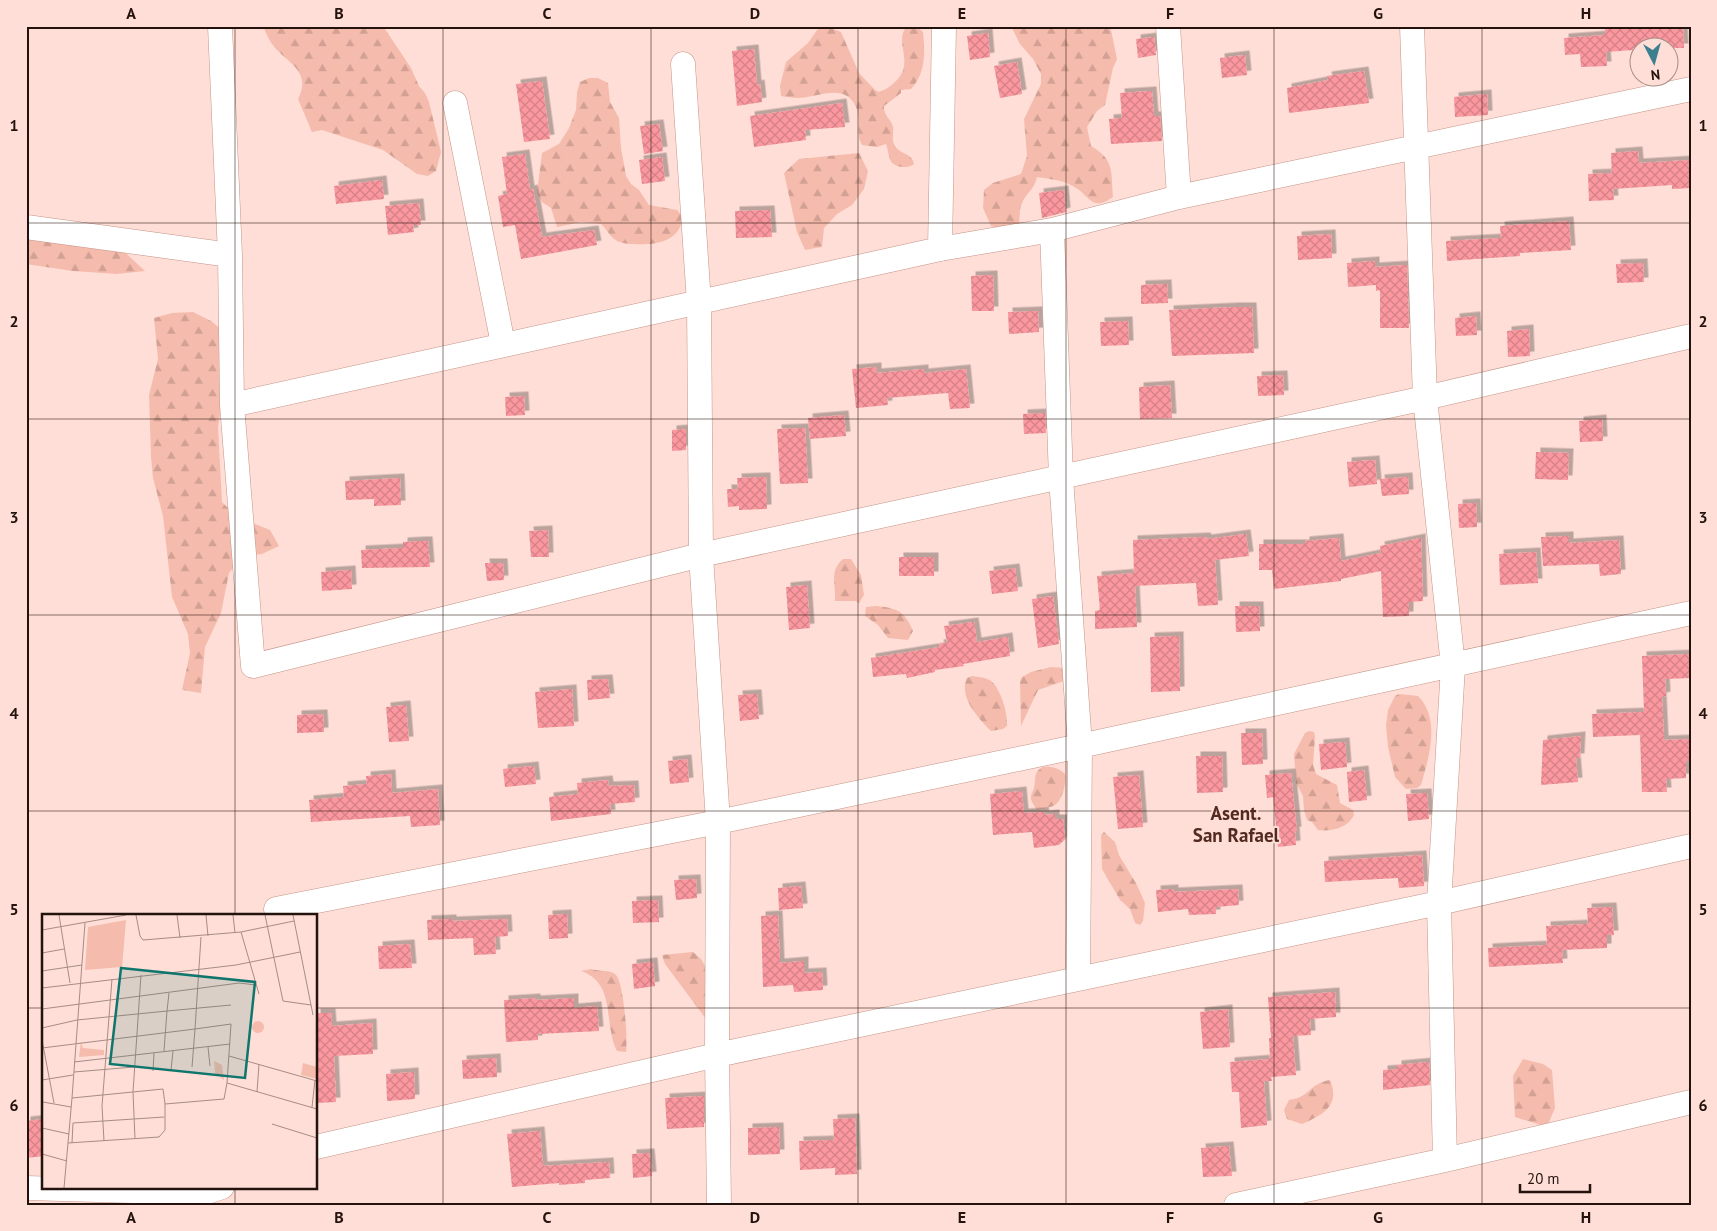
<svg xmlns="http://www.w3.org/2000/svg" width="1717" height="1231" font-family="'PT Sans',sans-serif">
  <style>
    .forest { fill: url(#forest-firs) }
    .building { fill: url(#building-cross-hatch); filter: url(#shadow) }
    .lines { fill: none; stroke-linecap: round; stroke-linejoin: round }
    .minor-casing { stroke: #c59487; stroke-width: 25 }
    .minor { stroke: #fff; stroke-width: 24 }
    .grid { fill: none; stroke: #24120d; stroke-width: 1; stroke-opacity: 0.55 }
    .labels { text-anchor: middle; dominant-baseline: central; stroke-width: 4; stroke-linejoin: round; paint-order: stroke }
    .district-label { font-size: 19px; font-weight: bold; fill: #522a20; stroke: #feded6 }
    .inset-road { fill: none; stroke: #a78c86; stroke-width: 1 }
    .view { fill: #0f766e; fill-opacity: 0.15; stroke: #0f766e; stroke-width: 2.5 }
    .inset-edge { fill: none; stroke: #24120d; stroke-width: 2.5 }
    .neatline { fill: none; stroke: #24120d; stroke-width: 2 }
    .grid-label { font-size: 16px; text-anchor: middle; font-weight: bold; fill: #24120d }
  </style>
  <defs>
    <pattern id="forest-firs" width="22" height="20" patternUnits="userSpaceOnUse" patternTransform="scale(1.25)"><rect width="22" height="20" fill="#f5bcad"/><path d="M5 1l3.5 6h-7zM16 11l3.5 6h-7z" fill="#d2a194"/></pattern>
    <pattern id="building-cross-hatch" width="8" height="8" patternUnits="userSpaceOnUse" patternTransform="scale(1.25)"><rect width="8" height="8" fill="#fa979f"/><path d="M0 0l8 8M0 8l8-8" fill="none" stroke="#d68188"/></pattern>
    <filter id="shadow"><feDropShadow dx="4.5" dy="-4.5" stdDeviation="0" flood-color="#0004"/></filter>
  </defs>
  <rect width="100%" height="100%" fill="#feded6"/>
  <path class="forest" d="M263,26H383L411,68L419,86L425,93L429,102L441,152L436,171L428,176L417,174L383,150L322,130L312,132L298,99C311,74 292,65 277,50C271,44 266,34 263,26Z
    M826,26L841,32L859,73L875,90L879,92C887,89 891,86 896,81C915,62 894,44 906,27L916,26L923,32C925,52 926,73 911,89L901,90V93L884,106C883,115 891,119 893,127C894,133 891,140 895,146C901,155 912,153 914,164C910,167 907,167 902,167C887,165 890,155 886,144L877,147L862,145C855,134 862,121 856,107C847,87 829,93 812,96C802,99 791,98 781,96L780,86L786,62L808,43L817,30Z
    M1011,26H1109L1111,30L1117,59L1113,68L1105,105L1097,111L1087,127L1091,146C1115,160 1111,172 1113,197C1091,213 1089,194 1073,186C1062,180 1050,179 1037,177C1034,190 1028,191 1023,201C1018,209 1021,220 1018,228L1000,229L991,226L983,208L984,190L993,183L1021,174L1027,156L1024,119L1041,84V74L1033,59L1020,44Z
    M589,78H598L608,83L610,102L619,118L621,148L626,176L631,184L639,190L649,205L677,210L683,217C679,243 655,245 633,244C627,244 619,243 614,239C609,235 606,228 601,224L581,222L557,227L551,208L542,202L537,193L542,153L559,144L569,128L576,110L577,92L580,82Z
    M859,153L868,171L864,189L852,205L837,214L824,228L822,247L805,250L797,232L784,173L799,159Z
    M26,231L117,245L145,271L117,274L73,271L26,264Z
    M193,312L211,321L226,333L224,388L218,427L222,502L236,516L270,530L279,546L262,554L243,556L229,573L221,613L205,647L201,693L182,690L190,653L188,634L172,597L163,516L153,478L151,457L149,395L158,359L154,318L172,313Z
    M843,559H851L861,575L864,595L859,603L855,601H835C836,584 829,571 843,559Z
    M876,606C897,608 905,611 913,631L908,640L888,638L878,625L865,616L866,607Z
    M1051,667L1065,668L1067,680L1038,690L1021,726L1020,682L1022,677L1031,672Z
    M972,676C978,677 986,677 991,681C1001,689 1008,714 1007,726L1003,729L991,731C979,719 958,697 967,678Z
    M1399,694L1418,696C1441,719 1429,757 1421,785L1417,788L1406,789L1395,777L1388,747L1386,725L1388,710L1395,696Z
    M1309,731L1314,732L1315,737L1313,765L1316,774L1337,785L1340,803L1353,810L1354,815C1348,828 1331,832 1318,830L1312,822L1307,820L1304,810L1303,796L1296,783L1294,754L1305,733Z
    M1043,767C1051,766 1059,768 1065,774C1067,782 1062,803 1053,806C1048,808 1042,809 1037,810C1035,807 1032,803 1031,799C1030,795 1033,792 1034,788C1036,779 1033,772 1043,767Z
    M1104,832L1115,842L1119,855L1137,885L1145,903L1143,921L1140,925L1135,923L1130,909L1120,900L1102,869L1101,835Z
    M693,952L701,959L716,984L706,1019L665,964L662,955Z
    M591,969C598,972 611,969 616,975C624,983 628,1040 626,1052L617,1051C603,1025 617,983 581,971Z
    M1523,1059L1543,1064L1552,1070L1555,1108L1547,1127L1515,1117L1513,1076Z
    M1330,1080C1341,1106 1322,1115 1302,1124L1287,1119L1284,1110L1289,1100C1311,1097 1308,1084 1330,1080Z"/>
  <path class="building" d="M1605,26H1683L1684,48H1633V50L1606,52L1607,66L1581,67L1580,54L1565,55L1564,38L1605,35Z
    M988,33L990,57L970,60L967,36Z
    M1154,37L1156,55L1138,58L1136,39Z
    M754,49L757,85L760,84L762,102L737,106L732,51Z
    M1245,55L1247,75L1222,78L1220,58Z
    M1017,62L1022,94L1000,98L994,66Z
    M1364,71L1369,103L1289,113L1287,88L1328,80L1327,76Z
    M542,81L550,139L524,142L516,84Z
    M1152,91L1154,116H1160L1162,141L1111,144L1109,119L1122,118L1120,93Z
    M1487,94L1488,115L1455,117L1454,97Z
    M842,103L845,127L805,130L806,140L754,147L750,116Z
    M659,124L663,151L644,154L640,126Z
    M1638,151L1639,163L1689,160L1691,188L1672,189V185L1613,189L1614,200L1589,201L1588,174L1612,173V181L1611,153Z
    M525,154L530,190L533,189L542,237L594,230L597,245L521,259L515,225L503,227L498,196L507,194L502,157Z
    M662,157L665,181L642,184L639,160Z
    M382,180L384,199L336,204L334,186Z
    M1064,190L1066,212L1042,218L1039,193Z
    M419,203L421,225H413L414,232L388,235L385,206Z
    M770,210L772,237L736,238L735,211Z
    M1569,221L1571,250L1520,253V256L1447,261L1446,241L1501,238L1500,226Z
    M1331,234L1332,258L1298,260L1297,236Z
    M1375,261V267L1407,265L1409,328H1380V290L1376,291V285L1348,287L1347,263Z
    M1643,263L1644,282L1617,283L1616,264Z
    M993,275L994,311H972L971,276Z
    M1167,284L1168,303L1141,304V285Z
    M1235,307H1252L1254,353L1172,356L1169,310Z
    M1038,311L1039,332L1009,334L1008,312Z
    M1476,316L1477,335L1456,336L1455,318Z
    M1128,321L1129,345L1101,346L1100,322Z
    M1529,329L1530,356L1508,357L1507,331Z
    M877,367V373L924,369V373L966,369L970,408L950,409L948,393L887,398L888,405L856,408L852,369Z
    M1283,375L1284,395L1258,396L1257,376Z
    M1170,385L1172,418L1140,419L1139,387Z
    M524,396L525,415L506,416L505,397Z
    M1045,413L1046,433L1024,434L1023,414Z
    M844,415L846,436L810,439L808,418Z
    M1602,419L1603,441L1580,442L1579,421Z
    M805,428L808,483L780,484L777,429Z
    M686,429V450L672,451V430Z
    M1536,452L1569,453L1568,480L1535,479Z
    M1375,460L1377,484L1349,487L1347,462Z
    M766,477L767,509L739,510V506L728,507L727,489H738L737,478Z
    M1408,477L1409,494L1382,496L1380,479Z
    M400,478L401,505L374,506V499L346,500L345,481Z
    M1476,503L1477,527L1459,528L1458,504Z
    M548,530L549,557H531L529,531Z
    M1246,534L1249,556L1215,560L1218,605L1198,606L1196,583L1135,586L1137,627L1095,629V611L1100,610L1097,576L1134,573L1133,540L1206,537L1207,539Z
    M1569,536V543L1619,540L1621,574L1600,576L1599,564L1543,566L1541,537Z
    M1339,538L1341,561L1381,553L1380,546L1421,538L1423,601L1409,602V616L1383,617L1381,571L1341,579V581L1274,589L1272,570H1259V544H1305V541Z
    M422,541H428L430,567L362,568L361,550L403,548V542Z
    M1536,552L1538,583L1500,585L1499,554Z
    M899,557H934V576H899Z
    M485,563H503L504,580L487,581Z
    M1015,568L1018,591L992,594L989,571Z
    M351,570L352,589L322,591L321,572Z
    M807,585L810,628L789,630L786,587Z
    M1053,596L1059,644L1038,648L1032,599Z
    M1235,606H1259L1260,631L1236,632Z
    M974,622L977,642L1008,637L1010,656L963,664L964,666L935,670V672L907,678L906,674L873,677L871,658L940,647L939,644L947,643L944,626Z
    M1179,636L1180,691L1151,692L1150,637Z
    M1691,654V678L1665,679L1666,696L1662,697L1664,740L1691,739V761H1686V778L1666,779L1667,792H1642L1640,735L1593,737L1592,714L1644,712L1642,656Z
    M608,679L610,698L588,700L587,680Z
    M572,689L574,726L538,728L535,692Z
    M757,694L759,719L740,721L738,695Z
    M406,705L409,741L389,742L386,707Z
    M323,714L324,732L297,733V715Z
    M1241,733H1262L1263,764L1242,765Z
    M1581,736L1580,758H1576L1578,782L1541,785L1543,740Z
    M1345,742L1347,767L1321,770L1319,744Z
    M1196,756H1222L1223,792L1197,793Z
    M687,759L689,782L670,784L668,761Z
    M534,766L536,784L505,787L503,769Z
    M1364,770L1367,800L1349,802L1347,772Z
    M1291,773L1297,831H1295L1296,845L1278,847L1273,797L1267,798L1265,775Z
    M391,774L392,793L438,789L440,825L411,827L410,816L311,822L309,800L344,797L343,786L367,784L366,776Z
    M1139,775L1143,827L1118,829L1113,777Z
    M608,780L609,786L634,785L635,802L610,804L611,814L551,821L549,797L578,794L577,783Z
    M1022,791L1024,813L1044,812L1045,815L1055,814V819H1063L1065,839L1059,845L1034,848L1032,832L993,835L990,794Z
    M1427,793L1429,819L1408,821L1406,794Z
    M1422,855L1424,886L1399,888L1398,878L1325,882L1324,861Z
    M696,879L697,898L676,900L674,880Z
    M801,886L803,908L779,910L778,888Z
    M1174,889V892L1238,889L1239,905L1216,907V914L1189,915L1188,909L1158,912L1156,890Z
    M658,900L659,922L633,923L632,901Z
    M1612,907L1614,935H1607V948L1562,950L1563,963L1489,967L1488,948L1547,945L1546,926L1588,924L1587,908Z
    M567,914L568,938L549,939L548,915Z
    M778,915L780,963L804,961V973L822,972L823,990L794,992L793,985L763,987L761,916Z
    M452,919V921L507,919L508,936L495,937L496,954L474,955L473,938L428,940L427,920Z
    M410,944L412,968L379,969L378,946Z
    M653,962L655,986L634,989L632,964Z
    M1335,992L1336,1017L1310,1019L1311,1035L1293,1036L1296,1075L1271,1077L1272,1081H1264L1267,1125L1241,1128L1239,1092H1232L1230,1062L1270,1059L1269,1038H1271L1268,997Z
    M536,998V1000L574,998V1008L597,1006L599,1031L538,1034V1040L506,1042L504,1000Z
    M1228,1009L1230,1047L1203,1049L1200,1012Z
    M316,1013H331L332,1026L372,1023L373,1054L334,1056L336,1102L316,1103Z
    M496,1058L497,1077L463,1079L462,1060Z
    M1429,1062L1430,1085L1383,1090V1070L1397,1069V1065Z
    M414,1072L415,1099L387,1101L386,1074Z
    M704,1096V1127L667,1129L665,1098Z
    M855,1118L857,1174L835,1175V1168L800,1170L799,1141L834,1140L833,1119Z
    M44,1119V1156L26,1158V1121Z
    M779,1127L780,1154L748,1155V1128Z
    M540,1131L543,1166L609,1162L610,1178L585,1180V1183L559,1185V1183L512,1187L507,1134Z
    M1229,1146L1232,1176L1203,1177L1201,1148Z
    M650,1153L652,1176L633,1178L632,1154Z"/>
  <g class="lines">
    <g class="minor-casing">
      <path id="minor" d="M220,26L230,255L232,405L253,666L701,555L699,303L683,64
        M1168,26L1179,197
        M1412,26L1425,398L1453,666L1439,903L1445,1160
        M455,103L503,344
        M26,227L230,255
        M1052,230L1061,478L1080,746L1691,613
        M940,249L944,26
        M232,405L940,249L1052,230L1179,197L1691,89
        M276,909L718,822L1080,746L1078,978
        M316,1147L717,1055L1439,903L1691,846
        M26,1188L204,1193L222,1187
        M719,1205L717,1055L718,822L701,555L1425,398L1691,336
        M1236,1205L1445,1160L1691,1102"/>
    </g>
    <use href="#minor" class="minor"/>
  </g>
  <path class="grid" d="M235,26V915M443,26V1205M651,26V1205M858,26V1205M1066,26V1205M1274,26V1205M1482,26V1205M26,223H1691M26,419H1691M26,615H1691M26,811H1691M26,1008H44M316,1008H1691M235,1187V1205"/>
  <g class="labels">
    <g class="district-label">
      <text x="1236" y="813">Asent.<tspan x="1236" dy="22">San Rafael</tspan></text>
    </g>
  </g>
  <g transform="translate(42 914)">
    <rect width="275" height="275" fill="#feded6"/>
    <path d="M84,6L80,53L43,56L46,13Z" fill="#f5bcad"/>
    <path d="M210 113a6 6 0 1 1 12 0a6 6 0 1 1-12 0ZM39,128L41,134L62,136V141L37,143ZM172,147L180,151L182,166L173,159ZM261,149L275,153V165L259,161Z" fill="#f5bcad"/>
    <path class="inset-road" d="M17,1L28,69M94,1L98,22L101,26L199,18M135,1L138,24M164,1L166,22M191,1L193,19M223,1L241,87L269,91M251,1L271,101M43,9L30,184L121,175L123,190L182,185L185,169L275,195M0,16L84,1M0,39L22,35M0,57L40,51M0,74L194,51L258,38M127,79L125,97L189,91M217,80L199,18L252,7M0,95L197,69L214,71M0,114L35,106L125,97L122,137M0,126L12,189M166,133L168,152M0,134L153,115L159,23M187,142L275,167M32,148L188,130M150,153L153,115L189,110L185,169M129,156L131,137M111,157L112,139M32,158L92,153M0,166L31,161M215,178L217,150M1,188L29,193M270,193L273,166M230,210L275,224M0,214L27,220M93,225L91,178L99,61M62,227L60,192L70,65M26,229L117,223L123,216V190M30,229L31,209L122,203M0,240L25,247M22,274L30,184"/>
    <path class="view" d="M79,54L213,68L203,164L68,150Z"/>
    <rect width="275" height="275" class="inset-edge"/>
  </g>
  <rect width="1717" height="1231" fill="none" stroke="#feded6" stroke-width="55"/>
  <g transform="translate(1654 62) rotate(174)"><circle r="24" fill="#feded6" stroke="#a78c86"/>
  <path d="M0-4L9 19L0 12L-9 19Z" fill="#3c7f8f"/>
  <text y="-8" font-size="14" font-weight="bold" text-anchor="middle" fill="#24120d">N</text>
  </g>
  <path d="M1520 1184v8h70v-8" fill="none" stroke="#24120d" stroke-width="2.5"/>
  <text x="1527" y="1184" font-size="15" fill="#24120d" stroke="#feded6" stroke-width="4" paint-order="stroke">20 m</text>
  <rect x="28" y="28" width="1662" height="1176" class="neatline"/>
  <g class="grid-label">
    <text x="131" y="19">A</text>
    <text x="339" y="19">B</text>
    <text x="547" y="19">C</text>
    <text x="755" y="19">D</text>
    <text x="962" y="19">E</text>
    <text x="1170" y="19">F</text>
    <text x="1378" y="19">G</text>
    <text x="1586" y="19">H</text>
    <text x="14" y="131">1</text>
    <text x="1703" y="131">1</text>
    <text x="14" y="327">2</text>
    <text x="1703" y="327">2</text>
    <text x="14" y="523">3</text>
    <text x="1703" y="523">3</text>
    <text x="14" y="719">4</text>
    <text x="1703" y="719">4</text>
    <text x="14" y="915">5</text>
    <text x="1703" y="915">5</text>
    <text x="14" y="1111">6</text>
    <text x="1703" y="1111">6</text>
    <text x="131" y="1223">A</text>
    <text x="339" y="1223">B</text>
    <text x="547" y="1223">C</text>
    <text x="755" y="1223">D</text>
    <text x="962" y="1223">E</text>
    <text x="1170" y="1223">F</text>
    <text x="1378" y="1223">G</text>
    <text x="1586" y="1223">H</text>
  </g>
</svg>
